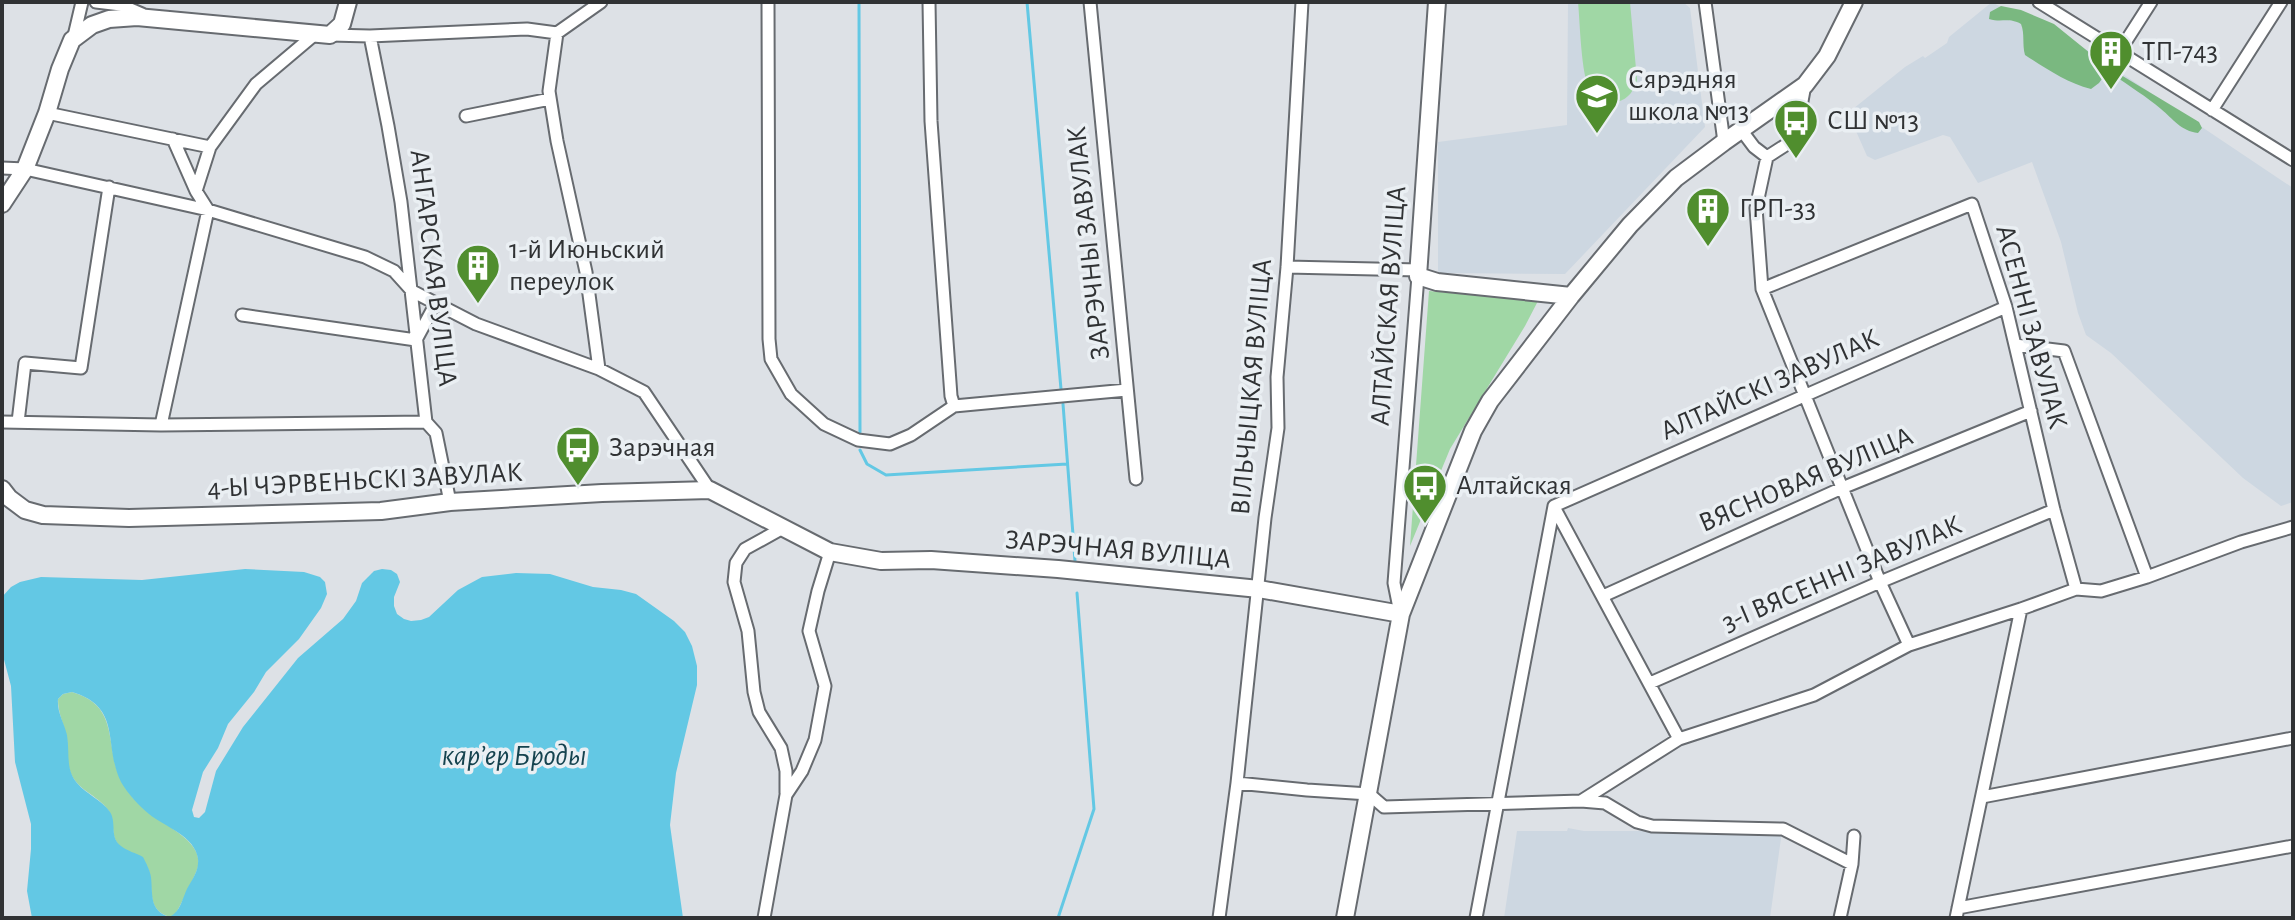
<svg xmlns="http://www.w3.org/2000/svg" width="2295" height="920" font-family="'Alegreya Sans',sans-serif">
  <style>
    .built { fill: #cdd7e1 }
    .green { fill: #a0d7a5 }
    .forest { fill: #7ab880 }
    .water { fill: #63c8e4; fill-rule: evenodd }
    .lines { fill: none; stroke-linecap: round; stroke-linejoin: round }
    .stream { stroke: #63c8e4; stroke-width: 3 }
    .street-casing { stroke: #676b70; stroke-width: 15 }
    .secondary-casing { stroke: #676b70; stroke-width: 20 }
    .street { stroke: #fff; stroke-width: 11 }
    .secondary { stroke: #fff; stroke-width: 16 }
    .labels { text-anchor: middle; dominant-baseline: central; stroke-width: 7; stroke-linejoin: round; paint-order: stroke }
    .poi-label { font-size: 28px; fill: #303234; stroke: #eaeff3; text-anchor: start }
    .street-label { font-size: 28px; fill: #303234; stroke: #eaeff3 }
    .water-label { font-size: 30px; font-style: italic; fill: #15434f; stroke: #eaeff3 }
  </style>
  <rect width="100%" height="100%" fill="#dde1e6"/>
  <path class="built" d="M1568,2H1683L1690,8L1705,127L1565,274L1438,273V142L1567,125Z
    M1992,2L2054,37L2063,34L2293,188V502L2281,506L2243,478L2111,353L2086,335L2078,313L2061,242L2032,162L1978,183L1950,137L1943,135L1875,160L1867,156L1848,113L1905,67L1923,56L1925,58L1947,43L1949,37Z
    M1568,828L1584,831H1782L1770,918H1504L1517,831H1567Z"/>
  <path class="green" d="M1578,2H1630L1637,80C1634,90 1629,99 1617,102C1606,104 1595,99 1590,90C1581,76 1580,21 1578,2Z
    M1429,291L1538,301L1525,326L1450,449L1410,546Z
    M72,692C109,703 108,726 114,759C117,775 125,790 137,802C152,818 191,835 197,854C198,858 199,862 198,866C197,873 178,911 174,916L170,917C146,910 154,890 149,871C144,854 127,855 118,844C110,834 116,821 108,810C98,795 76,790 70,771C66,760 69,746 66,734C63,722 58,713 58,699L63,694Z"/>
  <path class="forest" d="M2001,6L2021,10L2054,24L2106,66L2199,122L2202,128L2198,133C2181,131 2173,119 2161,109C2147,97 2129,86 2114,75L2104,76L2099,83L2091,89C2067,83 2045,68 2025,55C2022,44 2025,34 2021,24C2008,17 2002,23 1989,19L1990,12Z"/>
  <path class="water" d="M245,569L304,572L320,577L325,582L327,594L321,608L299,639L266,672L254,692L228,724L218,748L203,772L192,810L194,817L199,818L205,812L216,771L243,727L298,658L343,619L356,601L362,583L374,571L382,569L391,570L397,574L400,582L394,597V606L397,614L404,619L411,621L421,620L429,617L458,590L482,577L516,573L550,574L593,587L621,590L636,594L674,621L685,632L692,646L697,666V685L676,773L670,825L683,918H32L27,891L31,849V824L15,762L11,686L2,652V597L11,587L20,582L41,577L142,580ZM72,692C123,707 103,746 121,782C128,794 139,806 149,814C165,827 195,836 198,859C199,870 193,878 188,887C182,898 181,912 169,917C149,910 153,895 151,877C150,870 146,863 143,857C136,853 127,851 121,846C109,837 117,823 110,812C102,800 86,794 77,783C65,769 70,752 67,735C64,722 57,713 58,699L63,694Z"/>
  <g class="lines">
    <path class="stream" d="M859,2L860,432
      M1027,2L1061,389
      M1063,404L1075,561
      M860,450L867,464L886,475L1067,464
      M1058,918L1094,809L1077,593"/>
    <g class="street-casing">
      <path id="street" d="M96,2L121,5L142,14
        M601,2L557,33L549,91L557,141L586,272L599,369L644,392L710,490
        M768,2L769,339L771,359L791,394L824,424L858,440L890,444L911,435L954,406L1127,390
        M929,2L931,121L951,396L954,406
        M1090,2L1136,479
        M1705,2L1724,142
        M2039,2L2293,160
        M330,35L370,36L527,29L557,33
        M74,36L82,2
        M370,36L388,126L401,202L426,422L436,433L450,502
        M2119,52L2151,2
        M2212,110L2281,2
        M47,113L210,147
        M466,116L550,99
        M1742,131L1754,147L1767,157L1795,139L1805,85
        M173,139L196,191
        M1767,157L1756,208L1762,289L1880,582L1909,645
        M2,168L25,169L208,210L365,257L394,271L412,291L476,324L599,369
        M1287,267L1419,270
        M1762,289L1972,204L2006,307L2054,510L2076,589
        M242,315L416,340L436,303
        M2015,345L2064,351L2147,577
        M2,422L161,425L426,422
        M18,422L25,363L81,368L109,187
        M161,425L208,210L196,191L210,147L256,84L314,35
        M1554,506L2006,307
        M1554,507L1679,739
        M783,528L745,549L736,563L734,582L748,631L754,692L759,712L781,748L786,771V793
        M1603,596L1842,488L2031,411
        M1400,613L1394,583L1418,276
        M1650,683L1880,582L2054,510
        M1237,783L1307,790L1369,794L1384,807L1581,801L1605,803L1637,822L1652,826L1783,829L1852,864
        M1982,797L2293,738
        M1581,801L1679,739L1814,695L1909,645L2021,609L2076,589L2101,591L2147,577L2241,542L2293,527
        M1958,908L2293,846
        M764,918L786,795L802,771L815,740L825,686L809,631L818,591L830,552
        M1219,918L1237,783L1265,518L1278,428L1277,377L1287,267L1302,2
        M1476,918L1554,506
        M1840,918L1852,864L1854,836
        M1956,918L2021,609"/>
    </g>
    <g class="secondary-casing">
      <path id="secondary" d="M1437,2L1418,276L1437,282L1571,296
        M2,204L25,169L47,113L60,69L72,40L92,25L109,19L137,17L330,35L342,24L348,2
        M2,489L9,498L25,510L43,515L129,518L381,511L450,502L602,493L710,490L830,552L881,561L931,560L1058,569L1259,589L1401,614
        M1345,918L1401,614L1473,431L1490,401L1571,296L1630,225L1676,178L1724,142L1805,85L1827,56L1854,2"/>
    </g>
    <use href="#street" class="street"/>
    <use href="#secondary" class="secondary"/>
  </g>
  <defs>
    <g id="building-pin" transform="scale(2.3)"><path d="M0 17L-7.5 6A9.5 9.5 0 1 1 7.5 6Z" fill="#508e2e" stroke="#eaeff3"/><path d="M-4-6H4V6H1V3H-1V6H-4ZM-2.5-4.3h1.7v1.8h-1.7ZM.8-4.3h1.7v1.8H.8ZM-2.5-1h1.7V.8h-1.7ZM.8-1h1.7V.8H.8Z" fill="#fff"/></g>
    <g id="school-pin" transform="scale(2.3)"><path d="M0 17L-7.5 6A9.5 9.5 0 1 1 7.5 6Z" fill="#508e2e" stroke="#eaeff3"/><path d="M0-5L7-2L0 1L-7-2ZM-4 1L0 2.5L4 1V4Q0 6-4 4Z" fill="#fff"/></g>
    <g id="bus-pin" transform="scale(2.3)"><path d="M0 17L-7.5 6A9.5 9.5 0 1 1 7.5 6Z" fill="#508e2e" stroke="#eaeff3"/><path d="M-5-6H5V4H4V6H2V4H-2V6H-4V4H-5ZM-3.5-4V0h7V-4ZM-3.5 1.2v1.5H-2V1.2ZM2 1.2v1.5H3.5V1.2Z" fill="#fff"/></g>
  </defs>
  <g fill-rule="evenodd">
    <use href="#building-pin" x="2111" y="52"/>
    <use href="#school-pin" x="1597" y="96"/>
    <use href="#bus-pin" x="1796" y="121"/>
    <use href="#building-pin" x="1708" y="209"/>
    <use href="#building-pin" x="478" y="266"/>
    <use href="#bus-pin" x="578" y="448"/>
    <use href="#bus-pin" x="1425" y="486"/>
  </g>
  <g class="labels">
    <g class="poi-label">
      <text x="2142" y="52">ТП-743</text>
      <text x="1628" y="80">Сярэдняя<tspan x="1628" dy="32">школа №13</tspan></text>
      <text x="1827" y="121">СШ №13</text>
      <text x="1739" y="209">ГРП-33</text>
      <text x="509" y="250">1-й Июньский<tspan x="509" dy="32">переулок</tspan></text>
      <text x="609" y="448">Зарэчная</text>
      <text x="1456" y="486">Алтайская</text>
    </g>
    <g class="street-label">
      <text transform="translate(1089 243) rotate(-96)">ЗАРЭЧНЫ ЗАВУЛАК</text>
      <text transform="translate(433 268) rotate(83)">АНГАРСКАЯ ВУЛІЦА</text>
      <text transform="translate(1389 306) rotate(-86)">АЛТАЙСКАЯ ВУЛІЦА</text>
      <text transform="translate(2031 327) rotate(75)">АСЕННІ ЗАВУЛАК</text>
      <text transform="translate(1770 385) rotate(-24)">АЛТАЙСКІ ЗАВУЛАК</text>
      <text transform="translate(1252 387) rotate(-85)">ВІЛЬЧЫЦКАЯ ВУЛІЦА</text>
      <text transform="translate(1806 480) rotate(-23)">ВЯСНОВАЯ ВУЛІЦА</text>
      <text transform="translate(365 481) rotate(-3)">4-Ы ЧЭРВЕНЬСКІ ЗАВУЛАК</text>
      <text transform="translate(1118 550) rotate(5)">ЗАРЭЧНАЯ ВУЛІЦА</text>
      <text transform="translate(1842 574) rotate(-23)">3-І ВЯСЕННІ ЗАВУЛАК</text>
    </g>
    <g class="water-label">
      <text x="514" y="756">карʼер Броды</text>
    </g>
  </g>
  <rect width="2295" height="920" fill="none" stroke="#303234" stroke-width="8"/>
</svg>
